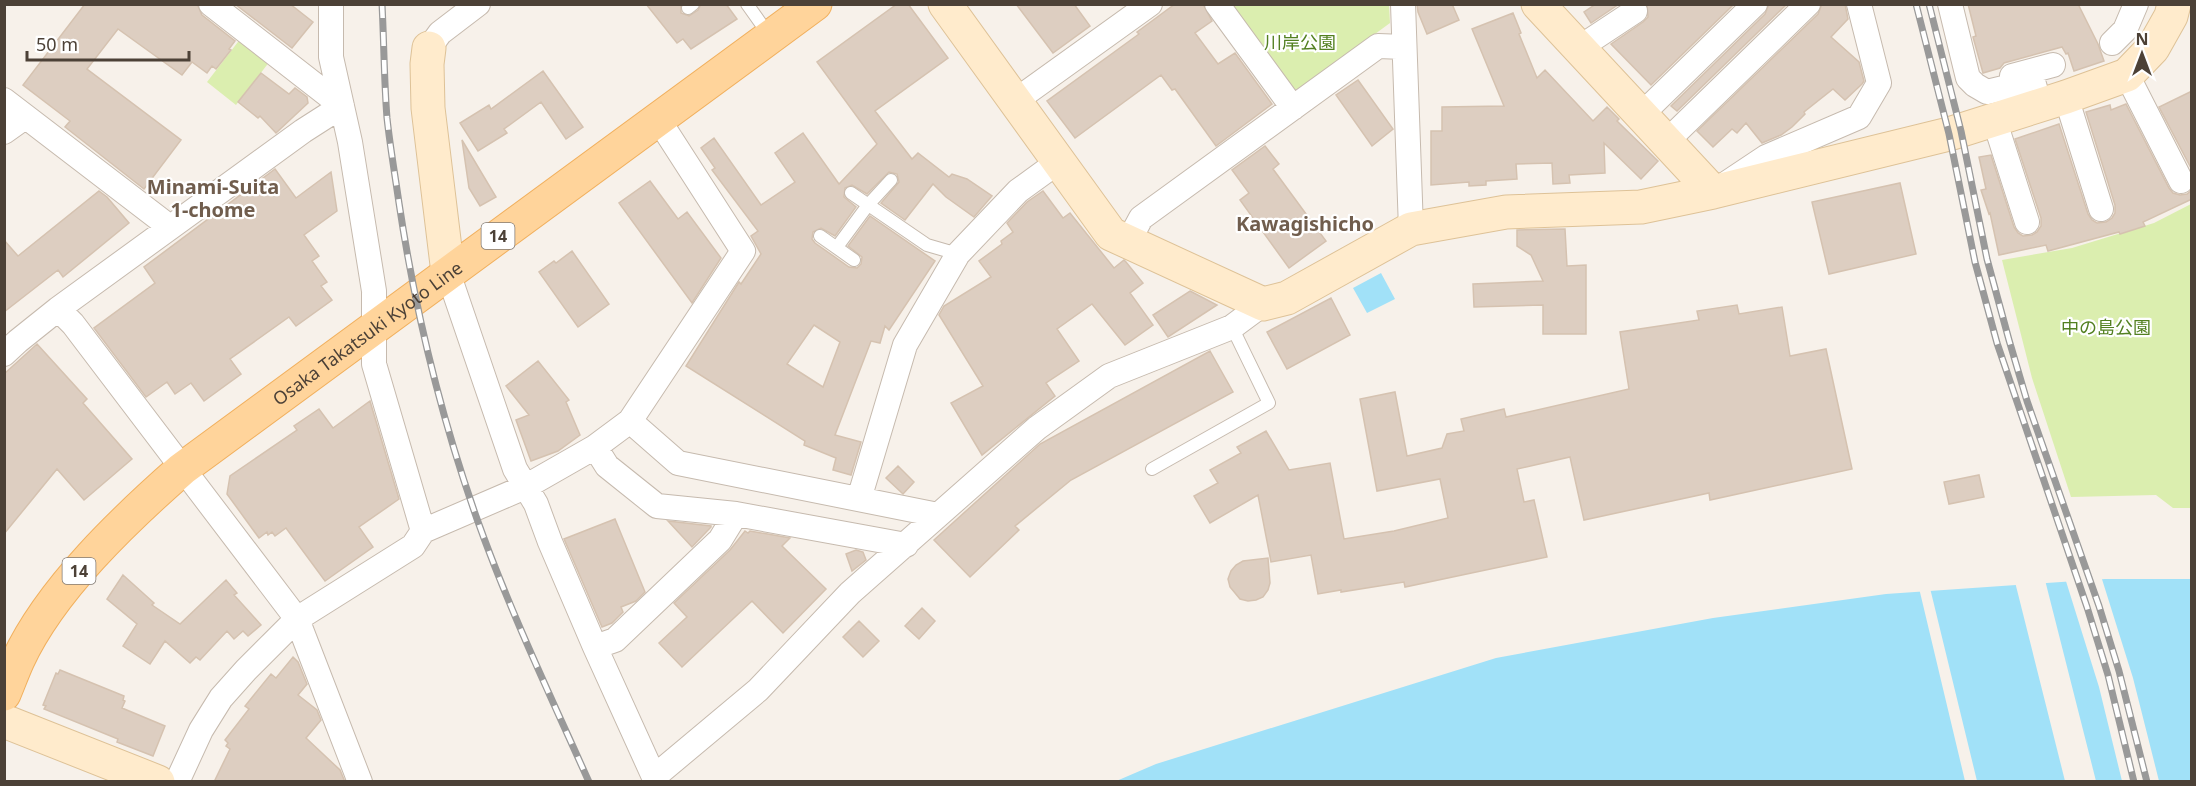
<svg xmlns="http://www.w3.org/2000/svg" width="2196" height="786" font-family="'Noto Sans','Noto Sans JP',sans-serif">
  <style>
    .green { fill: #dbeeaf }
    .water { fill: #a1e1f8 }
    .pier { fill: #f7f1ea }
    .building { fill: #ddcec1; stroke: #d5c2b0; stroke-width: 1.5; fill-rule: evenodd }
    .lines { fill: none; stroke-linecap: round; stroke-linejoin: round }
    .lane-casing { stroke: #c6baae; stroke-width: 14 }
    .street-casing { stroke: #c6baae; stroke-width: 26 }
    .secondary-casing { stroke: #dec297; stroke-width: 35 }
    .primary-casing { stroke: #f1b05e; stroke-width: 35 }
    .lane { stroke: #fff; stroke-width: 12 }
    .street { stroke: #fff; stroke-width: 24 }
    .secondary { stroke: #ffebcc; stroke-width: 33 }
    .primary { stroke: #ffd49b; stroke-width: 33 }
    .rail-casing { stroke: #999; stroke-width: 7 }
    .rail { stroke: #fff; stroke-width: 4.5; stroke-dasharray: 14; stroke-linecap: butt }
    .labels { text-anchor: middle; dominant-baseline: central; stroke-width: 4.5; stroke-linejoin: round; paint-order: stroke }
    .shield { fill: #fff; stroke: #827a73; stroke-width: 1.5 }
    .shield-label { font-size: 16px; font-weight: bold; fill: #4c4137 }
    .park-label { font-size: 18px; fill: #538021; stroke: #fff }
    .street-label { font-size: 18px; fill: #4c4137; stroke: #fff }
    .neighbourhood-label { font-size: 20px; font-weight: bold; fill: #705d4d; stroke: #fff }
  </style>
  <rect width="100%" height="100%" fill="#f7f1ea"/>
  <path class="green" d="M1226,5H1389L1390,23L1300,89H1287Z
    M241,38L270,61L236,105L207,82Z
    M2191,204V508H2173L2156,495L2071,497L2032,378L2002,260L2072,248L2154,223Z"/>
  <path class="water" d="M1381,273L1395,299L1367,313L1353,288Z
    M2105,579H2191V781L1114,782L1156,764L1496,658L1713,618L1886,594Z"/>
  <path class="pier" d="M2101,576L2133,678L2159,781H2122L2099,687L2065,578Z
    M2045,580L2096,781H2065L2015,582Z
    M1919,588H1930L1977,781H1965Z"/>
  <path class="building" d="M85,4H197L202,15L235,41L229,49L231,50L216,69L212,66L207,73L192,62L182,75L118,29L87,69L181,140L144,189L65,127L70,121L23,85Z
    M235,4H290L313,22L292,48Z
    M646,4H681V13L689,16L698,10L701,4H726L737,19L691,49L683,39L677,43Z
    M897,4H908L948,58L875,111L912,159L918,153L949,177L952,174L967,179L992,196L974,217L946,197L933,184L905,220L881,203L899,182L897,174L889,172L867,194L852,185L845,188L844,197L856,207L835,236L821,228L813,232L812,239L815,243L849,267L857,268L861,264L862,257L848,246L870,216L935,261L889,330L885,326L880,343L871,341L835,435L861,442L851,475L833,470L836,458L804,445L805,441L686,366L739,282L741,284L761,254L751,236L758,231L712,170L715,168L701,148L714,138L761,205L795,182L775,153L803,133L839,184L877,144L817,62ZM814,325L840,342L823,387L787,364Z
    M1016,4H1074L1090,26L1053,53Z
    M1175,4H1203L1212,21L1195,33L1218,64L1235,53L1272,104L1216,146L1175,89L1172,90L1161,75L1075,138L1047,101L1139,34L1137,32Z
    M1417,4H1452L1459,20L1427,34L1418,12Z
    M1596,4H1619L1591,23L1584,12Z
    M1647,4H1731L1732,6L1651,85L1611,44L1643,22L1648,17Z
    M1769,4H1787L1677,111L1671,106L1765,14Z
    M1822,4H1845L1848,19L1831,37L1859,62L1864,81L1862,84L1845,100L1833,89L1804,112L1805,114L1792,127L1781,135L1762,143L1746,123L1737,133L1732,129L1713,147L1697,131L1818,14Z
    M1968,4H2078L2098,44L2104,61L2074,71L2068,53L2066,54L2062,47L2004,63L2000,68L1983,73L1973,37L1976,36Z
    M1513,13L1521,33L1519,34L1537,78L1545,70L1593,121L1607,107L1619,119L1617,121L1658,161L1641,179L1604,143L1605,173L1569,175L1570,183L1553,184L1552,163L1516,164L1517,179L1486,181V185L1469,186V182L1431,185V131H1442V107L1504,106L1472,29Z
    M543,71L583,127L566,139L541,102L504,129L507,133L478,151L460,123L489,105L491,109Z
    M261,73L289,94L295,88L307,97L308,103L276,133L260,116L258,118L238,102Z
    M1358,80L1393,129L1372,146L1336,95Z
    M2192,91V170L2159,107Z
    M2126,104L2169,188L2173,193L2180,195L2187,194L2192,190V199L2143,222L2145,226L2120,234L2119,232L2048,251L2046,245L1999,255L1990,213L1989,214L1981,190L1986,189L1979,157L1991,155L2014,227L2018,233L2023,236L2032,235L2037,232L2041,226V218L2015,139L2059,124L2088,214L2092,220L2097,223L2106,222L2112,218L2115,213V205L2086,112L2110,105L2111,110Z
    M462,140L496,197L480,206L469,188Z
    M1265,146L1279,164L1273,169L1326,241L1289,268L1240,200L1249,193L1232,170Z
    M275,169L296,198L331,172L337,211L304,235L319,256L312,261L327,282L321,286L332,300L296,326L289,317L230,359L241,374L204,401L191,383L175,394L167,382L146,397L94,328L155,283L144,267Z
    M650,181L678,219L687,212L721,258L692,303L619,203Z
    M1900,183L1916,254L1829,274L1812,202Z
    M99,191L107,197L129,223L63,277L58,270L4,312V240L18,256Z
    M1043,191L1063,218L1070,213L1114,268L1124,260L1126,262L1143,283L1130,293L1153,325L1125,345L1092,304L1057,329L1079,361L1046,383L1055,396L982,455L951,403L983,386L939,315L944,306L991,277L979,261L1002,244L1001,241L1013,232L1007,223L1027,202Z
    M1565,229L1567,266L1586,265V334H1543V305L1474,307L1473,284L1543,281L1531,255L1517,246V230Z
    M572,251L609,304L578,327L539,272L554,261L556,263Z
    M1190,291L1217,305L1168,337L1153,315Z
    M1331,298L1350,335L1287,369L1267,332Z
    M1737,305L1739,314L1782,307L1790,356L1826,349L1852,469L1710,500L1709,493L1584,520L1570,457L1517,469L1524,502L1534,500L1547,557L1405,587L1404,582L1341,592V590L1318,594L1311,555L1271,562L1258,495L1210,523L1194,496L1218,483L1210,470L1241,453L1237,447L1266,431L1289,470L1330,463L1344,539L1394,531L1448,518L1440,479L1377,491L1360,399L1395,392L1407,456L1442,448L1447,434L1464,431L1461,419L1504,409L1506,417L1629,389L1620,332L1699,320L1697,311Z
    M37,344L87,399L83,403L132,459L84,500L57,469L4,534V374Z
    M1210,351L1233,392L1071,480L1015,526L1019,530L970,577L934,540L1040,444Z
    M538,361L569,400L566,402L580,435L558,451L531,461L516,420L529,415L506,386Z
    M370,401L399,499L359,527L373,547L325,581L286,528L275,536L272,532L268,535L267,532L259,538L227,494L230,476L297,430L294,426L319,409L333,428Z
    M898,466L914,482L903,494L886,478Z
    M1979,475L1984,497L1949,504L1944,482Z
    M615,519L645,592L636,601L621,607L623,612L612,623L602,627L564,539Z
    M668,521L711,526V527L692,547Z
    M745,531L748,533L750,531L790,538L782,546L826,589L783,633L752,601L682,667L659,643L687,617L674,603L730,550Z
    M856,550L863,552L866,560L852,571L846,554Z
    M1268,558L1270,583L1268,590L1263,597L1256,600L1248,601L1240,599L1230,587L1228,579L1231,571L1236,565L1243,561Z
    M123,575L154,603L152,605L180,624L226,580L237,593L234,595L261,625L248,636L243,631L234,639L227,631L200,660L196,657L190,663L165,641L150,664L123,646L137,624L107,599Z
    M922,608L935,621L919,639L905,626Z
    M859,621L879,641L863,657L843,637Z
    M293,657L298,662L307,684L298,695L317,710L321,720L306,738L340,770L345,782H214L230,749L226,746L228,743L225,740L249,709L245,706L271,674L276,678Z
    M60,670L124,696L123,700L125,701L122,708L165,726L153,756L117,742L118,739L44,709L46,706L43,705L56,673L58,674Z"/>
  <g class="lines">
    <g class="lane-casing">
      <path id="lane" d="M747,4L769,35
        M688,8L693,4
        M851,193L927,245L958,254
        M820,236L854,260
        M837,247L868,205L891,180
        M1152,469L1269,403L1232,327"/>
    </g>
    <g class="street-casing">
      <path id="street" d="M211,4L342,106
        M331,4V57L350,142L374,291V364L423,531
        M1217,4L1293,108
        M1403,4L1411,229
        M1950,4L1968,78L1975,85L1987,92L2033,81L2040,105
        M2112,43L2125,30L2136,4
        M429,48L440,33L478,4
        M1579,48L1635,11
        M2127,75L2181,181
        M2012,76L2053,65
        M2066,97L2101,209
        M4,100L162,221L169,228
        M1015,101L1150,4
        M1641,115L1755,4
        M1994,119L2027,222
        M4,132L25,117
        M1666,142L1808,4
        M1727,183L1766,157L1859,117L1879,83L1859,4
        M1128,242L1141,218L1378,46L1404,47
        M448,273L515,469L536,504L550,542L595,647L654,777L758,690L850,593L1037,428L1109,376L1232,327L1263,304
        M58,309L73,324L297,619L360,782
        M4,354L18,341L58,309L303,131L342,106
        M630,421L678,463L938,515
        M595,447L607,466L657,506L736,514L906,545
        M859,499L905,345L958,254L1018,191L1058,162
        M595,647L615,640L720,540L736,514
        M177,782L201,730L221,698L246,670L297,619L413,546L423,531L525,487L595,447L630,421L743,251L658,119"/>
    </g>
    <g class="secondary-casing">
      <path id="secondary" d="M945,4L1111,234L1263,304L1287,298L1411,229L1506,212L1641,207L1713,192L1949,134L2066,97L2127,75L2153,48L2171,16L2174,4
        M1538,4L1713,192
        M429,48L427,64L428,108L448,273
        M4,721L158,782"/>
    </g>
    <g class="primary-casing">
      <g id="primary">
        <path id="s1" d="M4,694C9,682 13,671 18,660C51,589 124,520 182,469L815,4"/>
      </g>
    </g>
    <use href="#lane" class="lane"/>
    <use href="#street" class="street"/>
    <use href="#secondary" class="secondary"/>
    <use href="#primary" class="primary"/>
    <g class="rail-casing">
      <path id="rail" d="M382,4C384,42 384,80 387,118C390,146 395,175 399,203C415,310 441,417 477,519C509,609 550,695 589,782
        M1916,4L1949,134L1975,262L1997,343L2087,607L2108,675L2134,782
        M1929,4L1961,131L1987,259L2009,340L2027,401L2099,606L2119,671L2147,782"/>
    </g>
    <use href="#rail" class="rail"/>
  </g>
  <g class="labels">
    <g class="shield">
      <rect x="481.5" y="223" width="33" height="26" rx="4.5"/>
      <rect x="62.5" y="558" width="33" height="26" rx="4.5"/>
    </g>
    <g class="shield-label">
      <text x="498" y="236">14</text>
      <text x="79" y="571">14</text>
    </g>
    <g class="park-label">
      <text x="1300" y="42">川岸公園</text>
      <text x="2106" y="327">中の島公園</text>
    </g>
    <g class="street-label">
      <text stroke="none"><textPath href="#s1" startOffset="520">Osaka Takatsuki Kyoto Line</textPath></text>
    </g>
    <g class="neighbourhood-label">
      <text x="213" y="186">Minami-Suita<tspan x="213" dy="23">1-chome</tspan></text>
      <text x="1305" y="223">Kawagishicho</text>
    </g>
  </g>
  <rect width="2196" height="786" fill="none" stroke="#4c4137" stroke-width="12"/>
  <g transform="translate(2142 54)" stroke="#ffffff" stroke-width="4.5" paint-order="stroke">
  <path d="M0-4.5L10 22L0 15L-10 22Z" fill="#4c4137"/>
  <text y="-9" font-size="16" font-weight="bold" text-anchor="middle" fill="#4c4137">N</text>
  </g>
  <path d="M27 51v9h162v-9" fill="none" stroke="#4c4137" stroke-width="3"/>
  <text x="36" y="51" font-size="18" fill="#4c4137" stroke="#ffffff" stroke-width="4.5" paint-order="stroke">50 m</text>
</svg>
